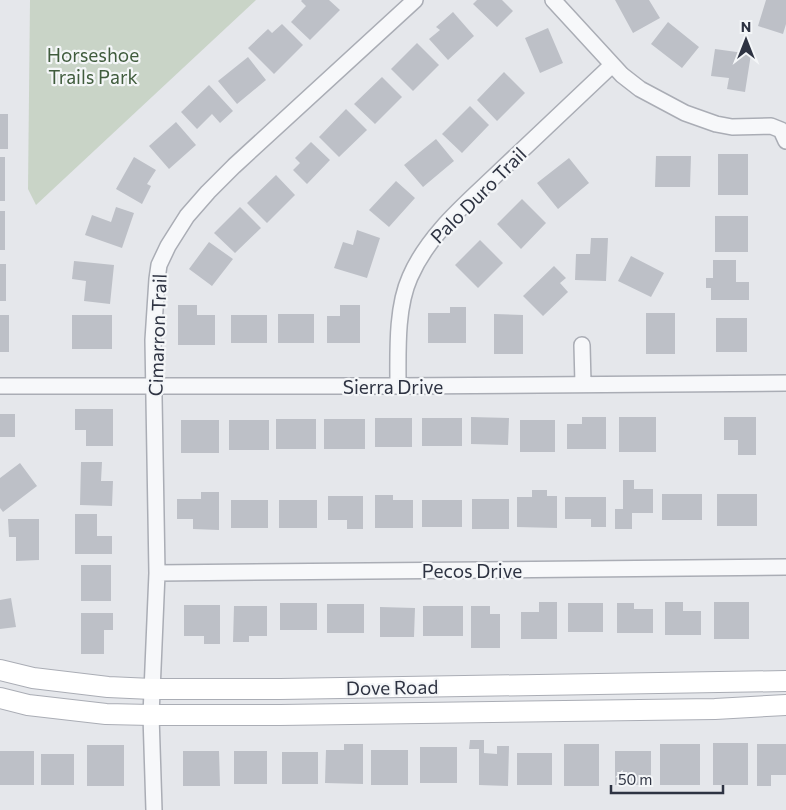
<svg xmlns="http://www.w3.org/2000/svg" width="786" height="810" font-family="Commissioner,sans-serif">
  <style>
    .green { fill: #c9d4c7 }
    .building { fill: #bdc0c7 }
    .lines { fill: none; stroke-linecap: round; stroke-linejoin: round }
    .street-casing { stroke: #aaadb5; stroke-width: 18 }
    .secondary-casing { stroke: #aaadb5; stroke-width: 22 }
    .street { stroke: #f7f8fa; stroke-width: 15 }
    .secondary { stroke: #fff; stroke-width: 20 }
    .labels { text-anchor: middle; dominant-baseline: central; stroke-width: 4.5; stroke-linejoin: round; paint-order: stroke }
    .park-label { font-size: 19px; fill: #405c3d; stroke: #f4f6f8 }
    .street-label { font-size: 19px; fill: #2e3342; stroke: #f4f6f8 }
  </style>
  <rect width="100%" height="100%" fill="#e5e7eb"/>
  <path class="green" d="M30,0H256L36,205L28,189Z"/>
  <path class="building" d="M302,0H329L340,10L310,40L291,22L306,6L301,1Z
    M477,0H502L513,11L497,27L473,4Z
    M615,0H649L660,18L633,33Z
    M766,0H786V24L783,34L758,26Z
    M453,12L474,36L448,60L429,39L440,30L436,27Z
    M668,22L699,47L682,68L651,44Z
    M282,24L303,45L274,74L248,48L268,29L272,33Z
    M548,28L563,63L540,73L525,38Z
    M417,43L439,65L413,91L391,69Z
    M715,49L751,54L745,92L727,89L729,78L711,76Z
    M248,57L266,80L237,104L218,81Z
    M504,72L525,93L497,121L477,100Z
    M382,77L402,97L375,124L354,104Z
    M209,85L233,111L220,123L212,114L197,129L181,112Z
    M470,106L489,125L462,153L442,134Z
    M346,109L367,130L339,157L319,137Z
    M0,114H8V149H0Z
    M176,122L196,145L169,169L149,146Z
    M436,139L454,161L423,187L404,165Z
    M311,142L330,160L307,184L293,170L300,163L295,158Z
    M718,154H748V195H718Z
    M656,156H691L690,187H655Z
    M0,157H5V201H0Z
    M134,157L156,170L147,184L151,186L142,204L116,189Z
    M569,158L589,183L558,209L537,183Z
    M276,175L295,195L267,223L247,203Z
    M396,181L415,198L389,227L369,210Z
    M522,199L546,223L521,249L497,224Z
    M116,207L134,213L122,248L85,235L92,215L111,222Z
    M240,207L261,228L235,253L214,233Z
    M0,211H5V250H0Z
    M715,216H748V252H715Z
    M357,230L380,238L367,278L334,268L343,242L353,245Z
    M591,238H608L606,281L575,280L576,254H590Z
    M480,240L503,263L478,288L455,265Z
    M209,242L233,259L212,286L189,269Z
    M631,256L664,273L651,297L618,281Z
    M713,260H736V282H749V300H711V288H706V278H713Z
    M74,261L114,265L110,304L84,301L86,281L72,279Z
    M0,264H6V301H0Z
    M554,266L566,278L560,283L568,292L543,316L523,296Z
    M178,305H197V315H215V345H178Z
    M340,305H360V343H327V316H340Z
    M450,307H466V343H428V313H450Z
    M646,313H675V354H646Z
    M278,314H314V343H278Z
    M494,314L523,315V354H494Z
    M0,315H9V352H0Z
    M72,315H112V349H72Z
    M231,315H267V343H231Z
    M716,318H747V352H716Z
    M75,409H113V446H86V430H75Z
    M0,414H15V437H0Z
    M471,417L509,418L508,445L471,444Z
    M582,417H606V449H567V424H582Z
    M619,417H656V452H619Z
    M724,417H756V455H738V440H724Z
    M375,418H412V447H375Z
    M422,418H462V446H422Z
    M276,419H316V449H276Z
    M324,419H365V449H324Z
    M181,420H219V453H181Z
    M229,420H269V450H229Z
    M520,420H555V452H520Z
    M81,462H102L101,481H113L112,506L80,505Z
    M20,463L37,486L3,512L0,508V478Z
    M623,480H634V489H653V513H632V529H615V509H623Z
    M532,490H547V496H557V528L517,527V497H532Z
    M201,492H219V530L193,529V519H177V499H201Z
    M662,494H702V520H662Z
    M717,494H757V526H717Z
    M375,495H393V500H413V528H375Z
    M328,496H363V529H347V520H328Z
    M565,497H606V527H591V519H565Z
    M472,499H509V529H472Z
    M231,500H268V528H231Z
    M279,500H317V528H279Z
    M422,500H462V527H422Z
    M75,514H97V536H112V554H75Z
    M8,519H39V560L16,561V537H9Z
    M81,565H111V601H81Z
    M11,598L16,627L0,629V600Z
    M539,602H557V639H521V612H539Z
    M665,602H683V611H701V635H665Z
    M714,602H749V639H714Z
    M280,603H317V630H280Z
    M568,603H603V632H568Z
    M617,603H634V609H653V633H617Z
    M327,604H364V633H327Z
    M184,605H220V644H204V636H184Z
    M234,606H267V636H249V642H233Z
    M423,606H463V636H423Z
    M471,606H490V614H500V648H471Z
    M380,607L415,608L414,637H380Z
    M81,613H113V630H104V654H81Z
    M470,740H484V753L497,754V746H509L508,786L479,785V749H469Z
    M713,743H748V785H713Z
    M344,744H363V784L325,783L326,750H344Z
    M564,744H599V786H564Z
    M660,744H700V785H660Z
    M757,744H786V775H771V786H757Z
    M87,745H124V786H87Z
    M420,747H457V783H420Z
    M371,750H408V785H371Z
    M0,751H34V785H0Z
    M183,751H219L220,786H183Z
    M234,751H267V784H234Z
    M615,751H651V785H615Z
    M282,752H318V784H282Z
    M517,753H552V785H517Z
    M41,754H74V785H41Z"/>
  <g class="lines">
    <g class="street-casing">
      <path id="street" d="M553,0L622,75L640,89L685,113L716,124L732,127L771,126L781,130L786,141
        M582,345L583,384
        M0,386H398L786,383
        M398,386C398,352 396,308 410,277C429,233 468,202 501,170C538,135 575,100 612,65
        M157,573L786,567
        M154,810L151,715L157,573L153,340L157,279L159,265L168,246L187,216L208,192L234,166L415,0"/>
    </g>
    <g class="secondary-casing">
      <path id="secondary" d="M0,670L33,678L108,687L152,689H280L786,681
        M0,698L28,705L106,714L151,715H280L715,709L786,705"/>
    </g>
    <use href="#street" class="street"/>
    <use href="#secondary" class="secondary"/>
  </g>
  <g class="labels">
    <g class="park-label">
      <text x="93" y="54">Horseshoe<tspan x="93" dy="22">Trails Park</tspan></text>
    </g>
    <g class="street-label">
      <text transform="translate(478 195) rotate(-45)">Palo Duro Trail</text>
      <text transform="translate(157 335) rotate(-88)">Cimarron Trail</text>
      <text x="393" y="386">Sierra Drive</text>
      <text x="472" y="570">Pecos Drive</text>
      <text transform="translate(392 687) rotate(-1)">Dove Road</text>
    </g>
  </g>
  <g transform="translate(746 40)" stroke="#f4f6f8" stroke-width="4" paint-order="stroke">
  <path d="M0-4L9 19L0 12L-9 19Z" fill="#2e3342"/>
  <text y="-8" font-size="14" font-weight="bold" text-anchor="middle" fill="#2e3342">N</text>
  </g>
  <path d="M611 785v8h112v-8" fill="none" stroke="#2e3342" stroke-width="2.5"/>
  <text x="618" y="785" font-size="15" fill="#2e3342" stroke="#f4f6f8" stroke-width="4" paint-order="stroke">50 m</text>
</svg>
